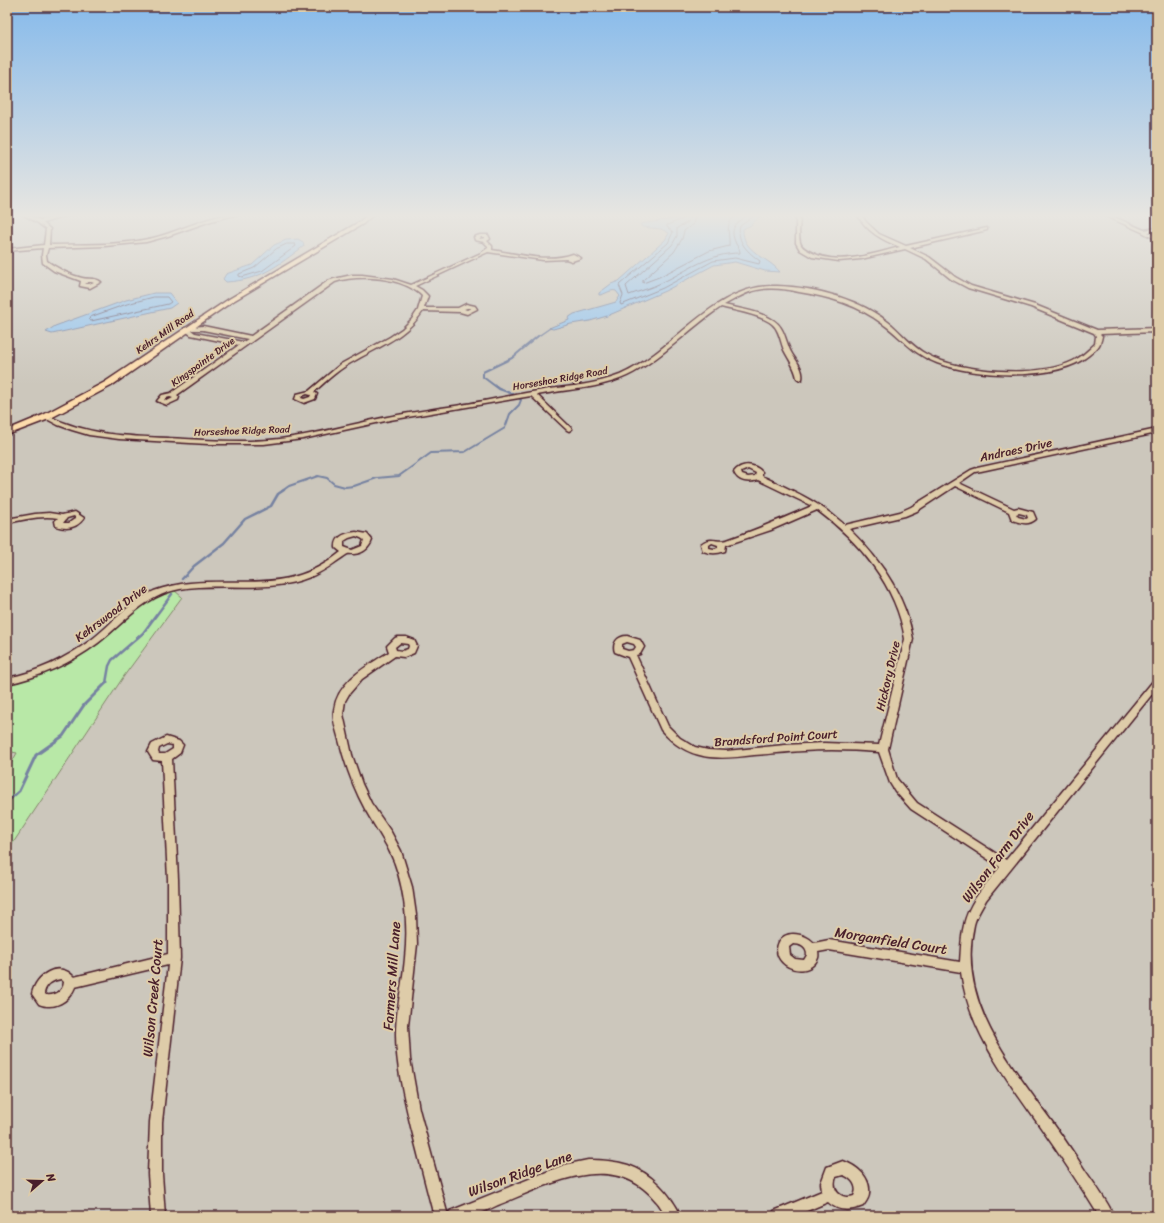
<svg xmlns="http://www.w3.org/2000/svg" width="1164" height="1223" font-family="Sriracha,sans-serif">
  <style>
    .green { fill: #b8e8a7; stroke: #818469 }
    .water { fill: #93c4ef; stroke: #7682a1 }
    .lines { fill: none; stroke-linecap: round; stroke-linejoin: round }
    .shore { stroke: #676179; stroke-width: 1 }
    .stream-far3 { stroke: #7682a1; stroke-width: 1.5 }
    .stream-far2 { stroke: #7682a1; stroke-width: 2 }
    .stream-far1 { stroke: #7682a1; stroke-width: 2.5 }
    .stream { stroke: #7682a1; stroke-width: 3 }
    .minor-casing { stroke: #4a1f2b; stroke-width: 3 }
    .major-casing { stroke: #4a1f2b; stroke-width: 3 }
    .minor { fill: #decca9; fill-rule: evenodd }
    .major { fill: #fddcac; fill-rule: evenodd }
    .labels { text-anchor: middle; dominant-baseline: central; stroke-width: 4; stroke-linejoin: round; paint-order: stroke }
    .far-street-label { font-size: 10px; fill: #4a1f2b; stroke: #decca9 }
    .street-label { font-size: 12px; fill: #4a1f2b; stroke: #decca9 }
    .near-street-label { font-size: 14px; fill: #4a1f2b; stroke: #decca9 }
  </style>
  <rect width="100%" height="100%" fill="#ccc7bc"/>
  <filter id="ink" filterUnits="userSpaceOnUse"><feTurbulence type="fractalNoise" baseFrequency=".025" numOctaves="2"/><feDisplacementMap in="SourceGraphic" scale="8" xChannelSelector="R" yChannelSelector="G"/><feConvolveMatrix kernelMatrix="1 2 1 2 8 2 1 2 1" color-interpolation-filters="sRGB"/></filter>
  <g filter="url(#ink)">
    <path class="green" d="M174,590L182,597L124,676L7,852V770L17,753L7,751V685C39,677 69,664 97,645C117,631 132,610 154,598C160,595 168,593 174,590Z"/>
    <path class="water" d="M684,214H762L751,225L743,229C742,252 768,257 780,272L765,271L735,262L714,265L665,291L607,316L590,321L571,324L553,329L549,328L569,320L568,318L574,314L616,302L620,296L616,291C610,289 605,295 599,295V293L611,284L619,281L665,240L669,233L661,229L642,227L640,224L674,219Z
      M298,239L303,242L304,246C277,266 261,280 226,282L223,279L226,274L252,265L274,245L286,240Z
      M154,293H169L177,303L170,308L52,334L46,332L55,326L126,300Z"/>
    <g class="lines">
      <path class="shore" d="M685,214L683,219L667,225V227L673,232L668,243L619,285L623,295L620,303L621,305L663,288L713,261L735,258L759,264L760,261C748,252 736,242 740,226L757,214
        M690,214L688,222L677,228V236L672,245L626,286L629,295C640,291 651,288 661,283C689,270 709,253 740,253C740,249 738,247 736,244C728,226 737,224 749,214
        M696,214L693,224L684,231L682,239L674,252L643,280V283L659,277L709,251L729,246C730,231 723,224 738,214
        M287,244H295L296,246L262,271L242,277L239,276V274L254,268L276,249Z
        M154,297H167L171,302L168,304L91,321L89,320L90,317L127,304Z"/>
      <path class="stream-far3" d="M537,337L550,328"/>
      <path class="stream-far2" d="M513,394L499,389L483,377V372L512,358L538,336
        M282,491L289,486L318,476L327,478L334,484L345,487L354,486L377,478L399,476L431,453L465,452L505,428L510,414L519,405L521,400L519,398"/>
      <path class="stream-far1" d="M182,579L194,566L224,543L245,519L271,506L278,494L284,490
        M106,683L109,666L112,660L143,633L172,594"/>
      <path class="stream" d="M7,802L19,791L36,755L63,736L84,705L107,682"/>
      <g class="minor-casing">
        <path id="minor" d="M22,214H27L40,220L65,214H72L43,223L50,229L49,245C83,244 119,246 153,238C182,231 209,214 239,214L211,221L168,236L146,242L105,246L48,248L46,255L47,261C58,269 70,275 82,278C89,280 95,277 101,282L90,288L80,286L81,281L54,271L43,263L42,255L43,248L7,251V249L44,245L46,229L38,223ZM88,282H94L89,284H85Z
          M796,214H800C800,223 798,234 800,242C801,247 805,249 809,251C836,267 872,254 900,247C882,240 867,232 857,214H861L866,222L879,234L906,246L987,228V230L910,248L929,257L955,277L971,286L1035,305L1097,330L1157,328V332L1100,334L1102,336C1100,347 1097,348 1089,355C1057,382 974,377 937,363C911,353 904,339 883,324C858,305 830,297 799,292C786,289 771,287 757,290C746,292 735,299 724,305C740,309 773,313 781,328C786,336 787,346 792,354C797,362 804,370 802,379L800,380L797,378C795,367 789,360 784,350C781,343 780,334 775,327C766,315 735,311 721,307C688,329 662,359 627,376C599,389 567,389 537,395L571,428L572,429L569,431L567,430L531,396L390,420L303,439L264,444H208L119,439L89,435L72,430L58,425L43,417L46,415L48,416C89,435 123,436 168,438C205,440 243,443 280,439C311,435 342,427 373,420C400,414 428,410 455,406C487,401 518,394 549,389C573,386 597,384 620,375C674,352 714,283 777,286C816,287 862,300 892,325C903,335 913,347 926,354C960,373 1038,378 1073,361C1082,357 1088,350 1095,344L1096,336L1094,333L1031,307L968,288L951,279L926,259L905,249L861,259L839,261L812,257L800,250L796,243Z
          M1101,214H1107L1144,230L1157,228V230L1148,232L1157,237V240L1142,232Z
          M480,235H488L490,239L487,241L492,246V250C518,254 548,263 573,254L581,258L572,261L566,259L543,260L488,252L415,286L422,290L428,296L424,308H458L466,304L475,306L477,309L467,314L460,312L423,311C406,337 382,345 356,360C340,368 327,380 314,392L317,394L315,399L304,403L295,399L297,394L309,391L341,364L390,337L402,329L412,319L418,310L422,296C403,277 359,274 335,282L177,395L179,397L178,400L167,405L157,401L162,395L171,393L239,345L191,335L184,330V328L203,326L251,336L328,281L334,279L352,275H362L393,279L411,285L481,253L488,248V246L484,242L475,240L474,237ZM481,237H485V238L479,239ZM467,308H471L467,310L464,309ZM191,330H203L248,339L243,342L195,333ZM307,394L311,395L310,397L304,399L301,398L302,396ZM170,397L173,398L167,401L164,400L166,398Z
          M1157,429V433L981,471L975,472L959,483L1014,509L1018,508L1033,512L1036,519C1028,526 1022,523 1012,520L1009,512L955,486L917,511L905,516L849,529C880,559 906,596 913,639L888,749L897,779L917,803L1006,860L1154,680L1157,679V688L986,900C982,908 976,916 974,925C958,996 1002,1053 1041,1107C1057,1128 1072,1150 1086,1172C1096,1186 1107,1201 1114,1216H1099C1080,1185 1060,1155 1039,1125C1006,1078 969,1031 961,972L829,950L818,952C819,957 818,959 815,963C801,979 769,963 779,942C786,929 806,934 814,943L829,940L960,962C961,950 961,937 964,925C969,902 986,884 1000,867L911,809L895,791L890,783L879,752C854,750 828,749 803,751C786,752 770,754 754,755C716,760 688,761 661,730L628,657L615,652C612,644 617,636 627,636C631,637 636,639 640,640L644,647L640,654L636,655L668,726L680,738L695,747L708,750L726,751L785,745L824,743L879,745L905,639C897,586 859,541 817,510L771,530L726,545L725,551C716,554 712,554 703,551L701,544C710,536 718,543 727,540C756,530 784,518 812,506L758,480C748,483 738,482 734,472C741,463 754,463 762,472V476C793,491 818,501 845,525L900,512L911,507L971,470L977,468ZM748,469L756,473L755,476L748,477L742,475L741,472ZM1019,513L1027,515L1028,518L1026,519L1018,517L1016,514ZM712,543L718,545V548L714,549L709,548V545ZM627,642L634,644L636,647L634,650L628,651L622,649V644ZM793,944C800,944 807,947 807,955L804,960L795,959L790,955L789,947Z
          M75,512L84,518C77,528 67,530 56,526L55,521L58,518C41,515 24,520 7,523V519L35,514L49,513L62,515ZM74,516L76,518L69,523H63L67,518Z
          M356,532L367,534L372,540C369,549 363,553 354,554C351,554 348,553 346,555C334,563 323,572 310,577C268,594 223,582 180,589C145,595 124,623 98,643C70,664 40,677 7,684V678C38,672 65,659 91,640C112,624 129,602 154,591C165,587 178,584 190,583C248,578 291,593 341,552L336,548C335,536 346,533 356,532ZM356,536L361,538L364,540L362,546L352,550L344,547V541L349,538Z
          M398,637H406L414,640L417,646L414,653L404,657L395,656L362,679L349,694L345,701L343,714L352,755L362,784L371,803L391,832L401,851L412,887L416,915L417,944L408,1026L410,1059L419,1109L448,1216H434C426,1187 419,1157 411,1127C404,1097 396,1066 396,1034C396,1009 403,983 405,958C408,930 406,901 398,873C391,848 377,831 365,809C353,787 345,764 339,740C337,731 332,720 334,710C337,682 367,666 389,652L387,646L395,638ZM400,643L408,644L409,646L408,649L402,651L396,650L395,647Z
          M166,737L179,741L183,745L180,753L172,759L178,879L180,958L162,1122V1174L165,1216H151L148,1174L150,1122L168,965L75,987C69,1002 54,1010 39,1004L32,994C36,974 59,960 74,977L168,954V879L162,761L153,760L148,752L152,744ZM167,744L173,745V749L165,754H159L158,752L159,748ZM61,979L64,982C63,992 55,996 46,995L44,993C46,984 53,980 61,979Z
          M588,1160C601,1160 615,1161 628,1165C651,1173 671,1194 681,1216H666C663,1211 660,1205 656,1201C613,1148 548,1185 498,1205C490,1209 481,1213 473,1216C466,1218 456,1216 448,1216L450,1211L564,1165Z
          M843,1161C857,1166 871,1177 869,1194C869,1198 865,1203 863,1206C850,1211 839,1212 828,1202L795,1216H772L774,1211L822,1191L821,1183L827,1167ZM843,1175C852,1178 859,1187 854,1196C840,1200 831,1190 836,1177Z"/>
      </g>
      <g class="major-casing">
        <path id="major" d="M368,214H374L363,224L233,301L111,386L49,419L7,435V430L43,415L105,382L229,299L359,222Z"/>
      </g>
      <use href="#minor" class="minor"/>
      <use href="#major" class="major"/>
    </g>
  </g>
  <linearGradient id="sky" x2="0" y2="1"><stop stop-color="#86baeb"/><stop offset="0.56" stop-color="#e8e6e1"/><stop offset="1" stop-color="#e8e6e1" stop-opacity="0"/></linearGradient>
  <rect width="1164" height="385" fill="url(#sky)"/>
  <g class="labels">
    <g class="far-street-label">
      <text transform="translate(165 332) rotate(-35)">Kehrs Mill Road</text>
      <text transform="translate(203 362) rotate(-36)">Kingspointe Drive</text>
      <text transform="translate(560 379) rotate(-10)">Horseshoe Ridge Road</text>
      <text transform="translate(242 431) rotate(-2)">Horseshoe Ridge Road</text>
    </g>
    <g class="street-label">
      <text transform="translate(1016 450) rotate(-12)">Andraes Drive</text>
      <text transform="translate(111 613) rotate(-37)">Kehrswood Drive</text>
      <text transform="translate(888 676) rotate(-77)">Hickory Drive</text>
      <text transform="translate(776 738) rotate(-4)">Brandsford Point Court</text>
    </g>
    <g class="near-street-label">
      <text transform="translate(998 857) rotate(-53)">Wilson Farm Drive</text>
      <text transform="translate(891 941) rotate(9)">Morganfield Court</text>
      <text transform="translate(392 976) rotate(-86)">Farmers Mill Lane</text>
      <text transform="translate(153 998) rotate(-85)">Wilson Creek Court</text>
      <text transform="translate(520 1174) rotate(-20)">Wilson Ridge Lane</text>
    </g>
  </g>
  <rect width="1164" height="1223" fill="none" stroke="#decca9" stroke-width="24"/>
  <rect x="12" y="12" width="1140" height="1199" fill="none" stroke="#4a1f2b" stroke-width="1.5" filter="url(#ink)"/>
  <g transform="translate(42 1181) rotate(70)" stroke="#decca9" stroke-width="3" paint-order="stroke">
  <path d="M0-3L7 15L0 10L-7 15Z" fill="#4a1f2b"/>
  <text y="-6" font-size="11" font-weight="bold" text-anchor="middle" fill="#4a1f2b">N</text>
  </g>
</svg>
